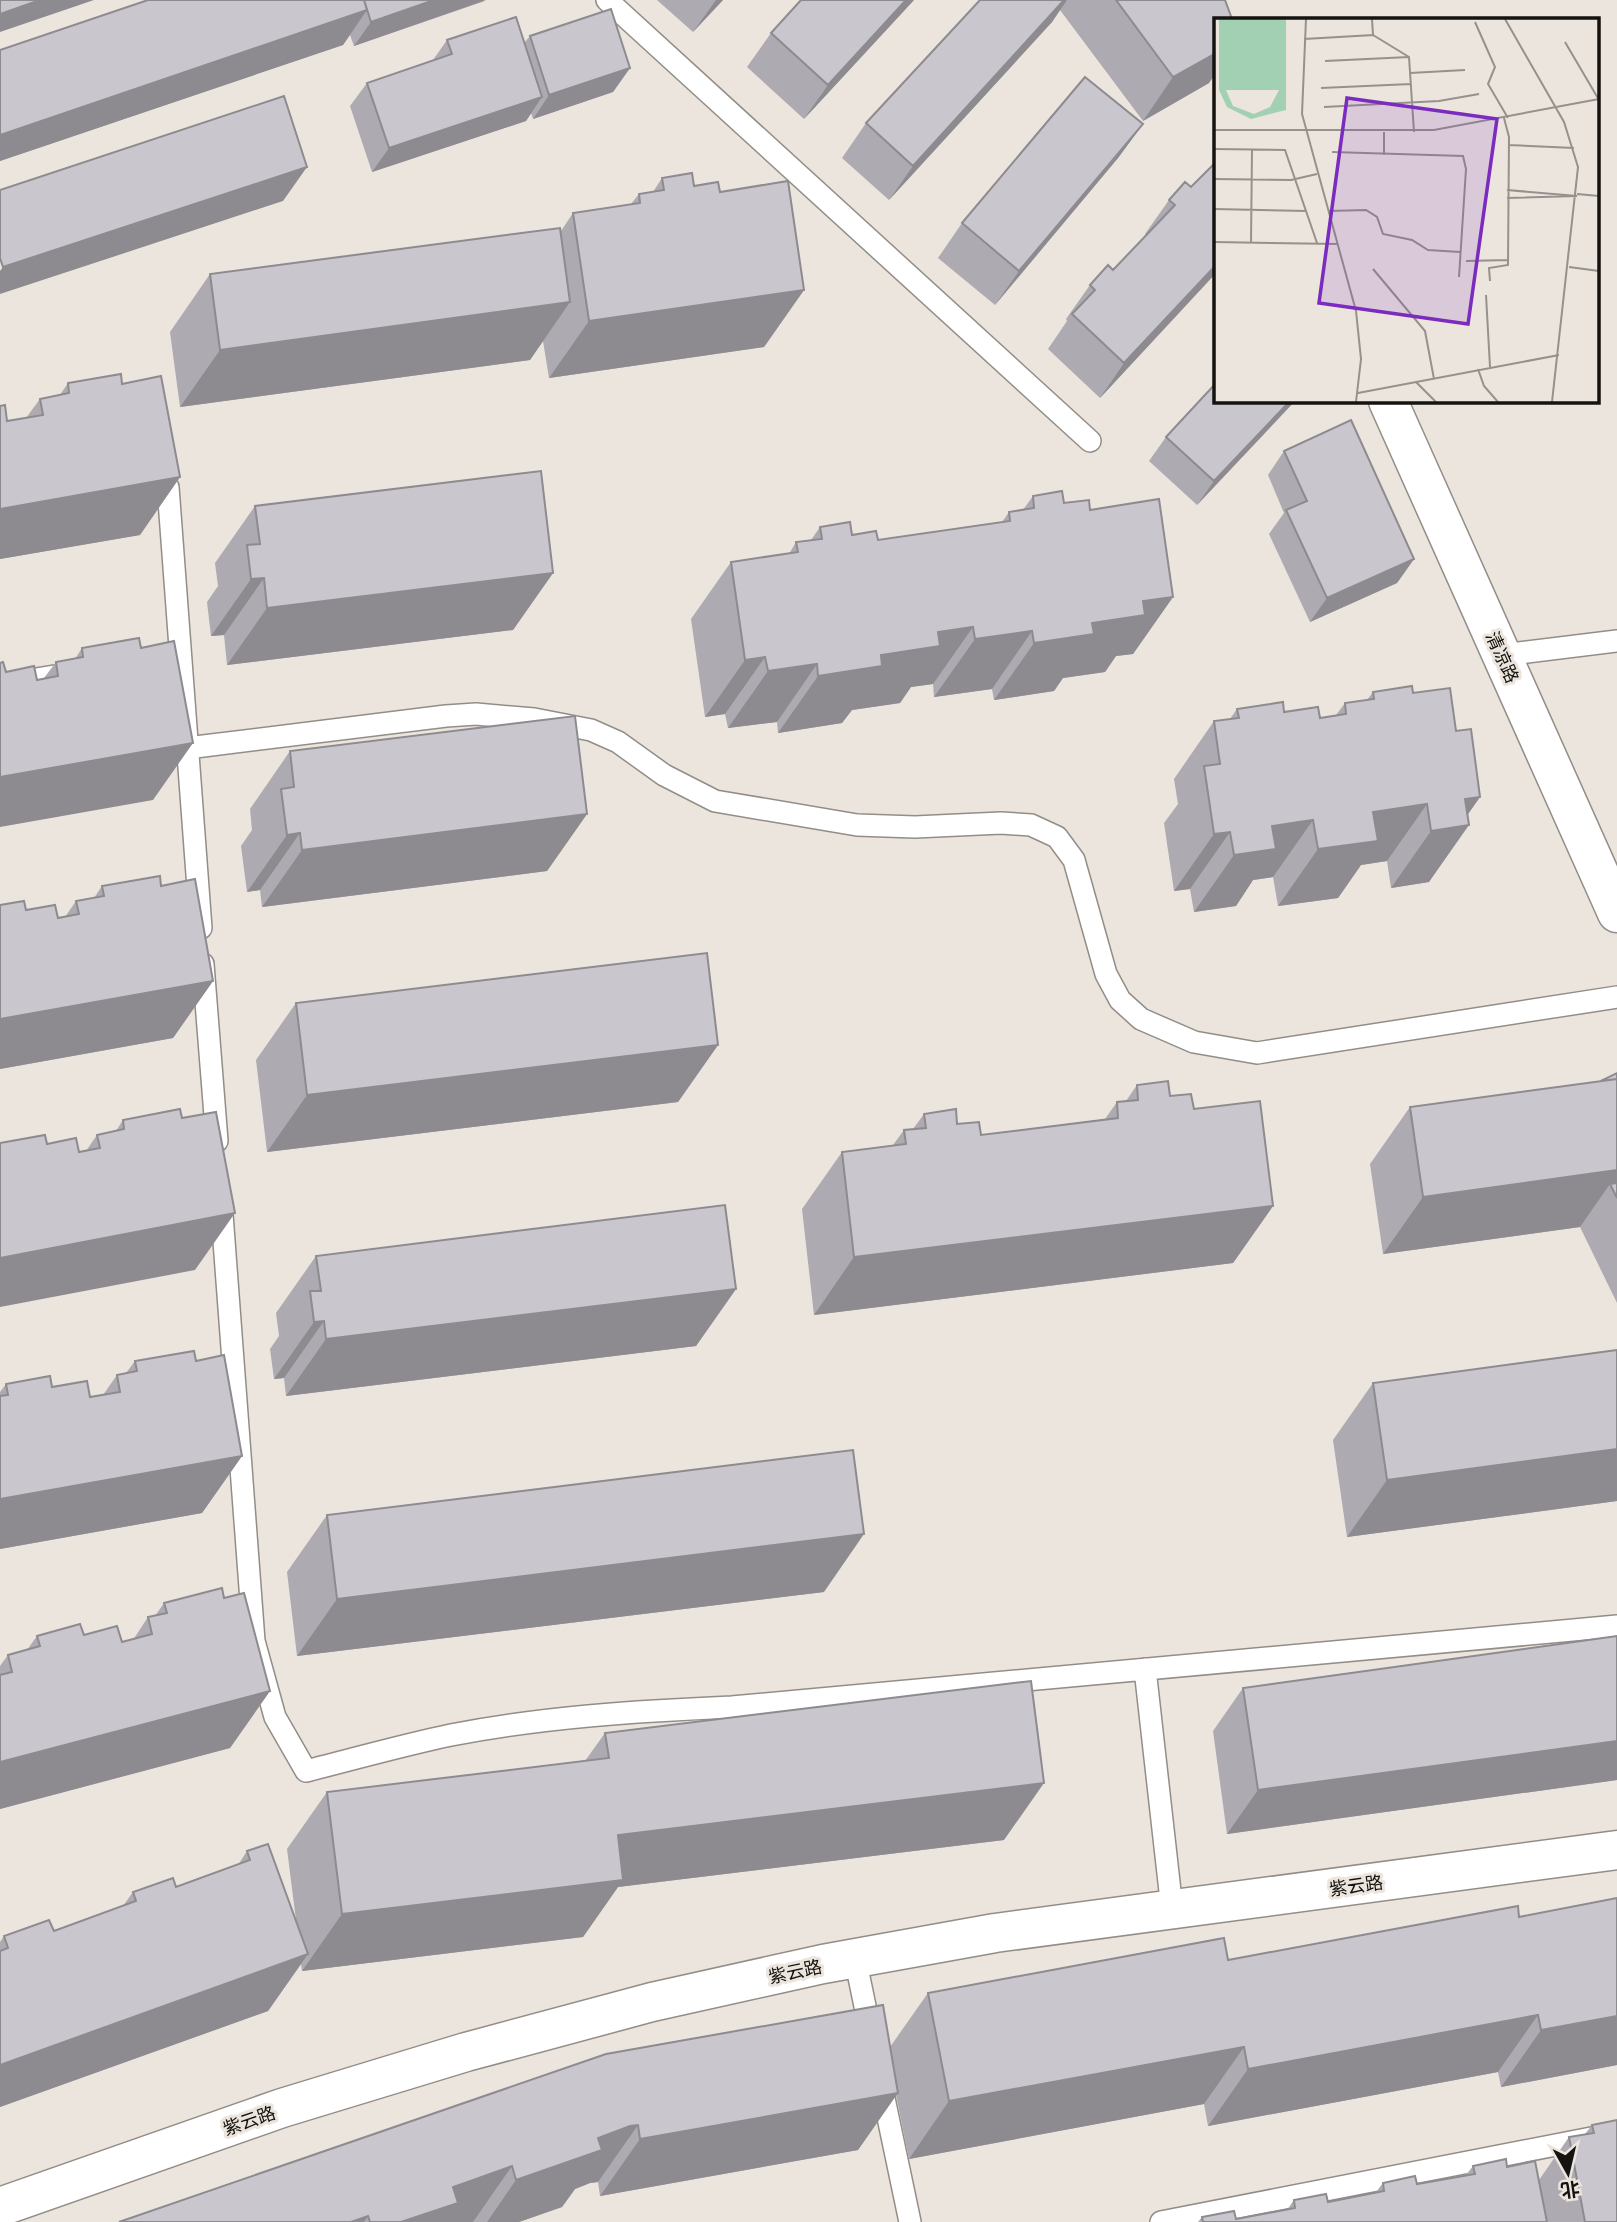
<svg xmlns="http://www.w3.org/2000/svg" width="1617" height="2222" font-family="Manrope,'Noto Sans SC',sans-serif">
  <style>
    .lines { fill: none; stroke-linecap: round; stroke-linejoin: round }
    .lane-casing { stroke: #938d87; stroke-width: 24 }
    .secondary-casing { stroke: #938d87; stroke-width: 41 }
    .lane { stroke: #fff; stroke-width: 21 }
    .secondary { stroke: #fff; stroke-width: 38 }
    .wall { fill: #adaab1 }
    .shaded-wall { fill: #8d8b90 }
    .building { fill: #c9c6ce; stroke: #8d8b90; stroke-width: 2 }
    .labels { text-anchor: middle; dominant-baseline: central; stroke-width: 6; stroke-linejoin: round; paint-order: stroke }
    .street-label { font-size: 18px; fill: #151310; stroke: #ece5de }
    .inset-road { fill: none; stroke: #96918c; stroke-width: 2 }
    .view { fill: #7b2cbf; fill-opacity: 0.15; stroke: #7b2cbf; stroke-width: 3.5 }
    .inset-edge { fill: none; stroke: #151310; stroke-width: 3.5 }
  </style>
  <rect width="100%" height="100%" fill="#ece5de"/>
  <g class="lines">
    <g class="lane-casing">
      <path id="lane" d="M607,0L1090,441
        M168,487L201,928
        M1502,655L1617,641
        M0,685L73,673
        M187,748L446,716L476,714L534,719L591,730L618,742L664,775L715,801L857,825L915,827L1001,823L1031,825L1057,837L1074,860L1106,974L1120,1000L1141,1019L1194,1042L1257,1053L1617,997
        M203,964L217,1141
        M221,1201L254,1641L275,1717L306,1771C354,1759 403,1745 451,1735C544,1717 638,1711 732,1707L1617,1626
        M1145,1669L1172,1909
        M855,1958L871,2035
        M881,2084L910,2222
        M1161,2222L1617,2133"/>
    </g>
    <g class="secondary-casing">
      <path id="secondary" d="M1388,401L1617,913
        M0,2207L282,2108L466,2052L652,2002L823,1964L995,1933L1617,1850"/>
    </g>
    <use href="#lane" class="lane"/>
    <use href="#secondary" class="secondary"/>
  </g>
  <path class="wall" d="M148,0L485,1L354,46L350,35L343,45L0,161V50Z
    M657,0H723L693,32Z
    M914,0L804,119L747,67L771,33Z
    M980,0H1225L1209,83L1143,121L1060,10L1052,22L889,200L842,158L866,123Z
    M530,36L630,68L613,92L533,119L531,113L526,121L372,172L350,106L367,83L433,60L447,40L524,43Z
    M1143,124L1118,158L995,305L938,258L962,223Z
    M1216,163V273L1100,398L1048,349L1067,321L1066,319L1090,285L1113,270L1146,235L1145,234L1169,200L1191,187Z
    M662,178L720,192L804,290L764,347L549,378L543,341L530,360L180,407L170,332L210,274L561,231L573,213L631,204L639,194L653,192Z
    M68,383L122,384L180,477L140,535L0,559V406L7,421L26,418L40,399L60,395Z
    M1216,401H1295L1197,505L1149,461L1166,437Z
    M1284,451L1414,559L1397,583L1310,622L1269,534L1284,513L1268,475Z
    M1033,496L1090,510L1173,597L1133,654L1116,656L1105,672L1063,678L1054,691L994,700L992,689L934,697L933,684L911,687L900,703L852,710L842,723L778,733L777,722L728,728L725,714L705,717L691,619L731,562L789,554L796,542L811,540L820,527L878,540L1002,522L1009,512L1023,510Z
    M255,506L553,573L513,630L227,665L224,635L211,636L207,602L218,586L215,563Z
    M82,648L153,800L6,672L37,680L44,678L56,662L75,659Z
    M1373,692L1413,693L1456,731L1480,797L1467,815L1429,882L1391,888L1387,861L1361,865L1338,898L1278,906L1273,877L1253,880L1236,906L1194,912L1190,889L1174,891L1164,823L1178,804L1174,779L1214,721L1230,719L1237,709L1284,712L1320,718L1336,715L1345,703L1367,700Z
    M290,751L587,814L547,871L262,907L260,890L247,892L241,846L252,830L250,809Z
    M102,886H161L213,981L173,1038L0,1069V905L26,910L58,918L65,917L76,901L94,898Z
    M296,1003L718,1045L678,1102L267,1152L256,1060Z
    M1617,1073V1303L1580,1227L1383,1254L1370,1164L1410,1107L1601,1081Z
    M1137,1085L1170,1096L1194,1109L1273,1206L1233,1263L814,1315L802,1209L842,1152L893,1145L904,1130L913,1129L924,1114L957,1124L981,1135L1105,1119L1117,1102L1126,1101Z
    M123,1120L195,1270L47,1144L79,1152L86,1151L97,1135L116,1131Z
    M316,1256L736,1289L696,1346L286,1396L284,1378L274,1379L270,1349L279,1336L276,1313Z
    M1617,1350V1501L1347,1537L1333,1440L1373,1383Z
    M135,1361H196L242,1456L202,1513L0,1549V1392L6,1384L52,1387L90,1397L103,1395L117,1375L126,1373Z
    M327,1515L824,1592L297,1656L287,1572Z
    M224,1598L270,1691L230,1748L0,1809V1666L8,1655L27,1650L37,1636L84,1635L122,1642L133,1640L148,1617L155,1616L164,1603Z
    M1617,1636V1780L1227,1834L1213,1731L1243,1688Z
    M605,1733L1004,1840L618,1887L583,1937L302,1971L301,1964L268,2011L0,2107V1942L4,1936L54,1931L123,1906L133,1892L176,1887L238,1865L247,1851L296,1920L287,1849L327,1792L585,1761Z
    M1617,1898V2065L1501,2087L1498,2072L1208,2126L1204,2104L909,2159L896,2095L858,2150L600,2196L598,2182L590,2183L575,2189L562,2207L519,2222H119L890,2047L928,1993L1228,1960L1519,1917Z
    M1592,2125L1617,2222H1198L1202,2217L1236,2219L1287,2210L1294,2200L1328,2202L1376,2192L1383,2183L1417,2184L1466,2175L1473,2166L1507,2167L1539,2180L1569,2137L1585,2134Z"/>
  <path class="shaded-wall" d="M40,0H94L0,32V14Z
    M434,0H486L354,46L371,22Z
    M716,0H723L693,32Z
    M906,0H914L804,119L828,85Z
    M1064,0H1067L1052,22L889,200L913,166Z
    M367,10L343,45L0,161V135Z
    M1216,53V73L1209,83L1143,121L1173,77Z
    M630,68L613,92L533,119L549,95Z
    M542,97L526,121L372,172L389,148Z
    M1143,124L1118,158L995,305L1019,271Z
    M307,167L283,201L0,294V271L3,267Z
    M1216,265V273L1100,398L1124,363Z
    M804,290L764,347L549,378L589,321Z
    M570,302L530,360L180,407L220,350Z
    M1290,401H1295L1197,505L1214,481Z
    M180,477L140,535L0,559V509Z
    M1414,559L1397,583L1310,622L1327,598Z
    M553,573L513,630L227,665L267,608Z
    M264,578L224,635L211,636L251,579Z
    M1173,597L1133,654L1116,656L1105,672L1063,678L1054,691L994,700L1034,643L1143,601Z
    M973,627L933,684L911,687L900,703L852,710L842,723L778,733L818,676L938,632Z
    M1032,631L992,689L934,697L975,639Z
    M765,657L725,714L705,717L745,660Z
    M817,664L777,722L728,728L768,671Z
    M193,743L153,800L0,827V777Z
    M1480,797L1459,827L1469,825L1429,882L1391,888L1431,831L1465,799Z
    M1427,804L1387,861L1361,865L1338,898L1278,906L1318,849L1373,812Z
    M587,814L547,871L262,907L302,850Z
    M1313,820L1273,877L1253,880L1236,906L1194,912L1234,855L1272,826Z
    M1230,832L1190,889L1174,891L1214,834Z
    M300,833L260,890L247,892L287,835Z
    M213,981L173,1038L0,1069V1019Z
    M718,1045L678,1102L267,1152L307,1095Z
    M1617,1170V1198L1610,1184L1580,1227L1383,1254L1423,1197Z
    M1273,1206L1233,1263L814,1315L854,1257Z
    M235,1213L195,1270L0,1307V1258Z
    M736,1289L696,1346L286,1396L326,1339Z
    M324,1321L284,1378L274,1379L314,1322Z
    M1617,1449V1501L1347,1537L1387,1480Z
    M242,1456L202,1513L0,1549V1499Z
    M864,1534L824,1592L297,1656L337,1599Z
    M270,1691L230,1748L0,1809V1762Z
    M1617,1741V1780L1227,1834L1258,1790Z
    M1044,1783L1004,1840L618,1887L583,1937L302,1971L342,1914L618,1835Z
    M308,1954L268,2011L0,2107V2065Z
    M1538,2015L1498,2072L1208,2126L1248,2069Z
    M1617,2016V2065L1501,2087L1541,2030Z
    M1244,2047L1204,2104L909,2159L949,2101Z
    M898,2093L858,2150L600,2196L640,2139Z
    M638,2125L598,2182L590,2183L575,2189L562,2207L519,2222H487L516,2180L598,2138L630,2126Z
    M512,2166L473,2222H401L453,2187Z
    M368,2216L364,2222H351Z"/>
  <path class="building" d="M0,0H40L0,14Z
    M148,0H364L367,10L0,135V50Z
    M364,0H434L371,22Z
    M801,0H906L828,85L771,33Z
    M980,0H1064L913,166L866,123Z
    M1116,0H1225L1232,19H1216V53L1173,77Z
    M611,9L630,68L549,95L530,36Z
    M516,17L542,97L389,148L367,83L452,54L447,40Z
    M1085,77L1143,124L1019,271L962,223Z
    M284,96L307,167L3,267L0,258V190Z
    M1216,162V265L1124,363L1072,314L1095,290L1090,285L1108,265L1113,270L1175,205L1169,200L1185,182L1191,187Z
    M692,173L694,186L718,182L720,192L788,181L804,290L589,321L573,213L640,203L639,194L664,190L662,178Z
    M560,228L570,302L220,350L210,274Z
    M121,374L122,384L161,376L180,477L0,509V406L5,405L7,421L43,415L40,399L69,393L68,383Z
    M1216,383V401H1290L1214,481L1166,437Z
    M1351,420L1414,559L1327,598L1286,510L1307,501L1284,451Z
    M541,471L553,573L267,608L264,578L251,579L247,545L260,544L255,506Z
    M1062,491L1064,503L1089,500L1090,510L1159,499L1173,597L1143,601L1145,615L1092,623L1094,634L1034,643L1032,631L975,639L973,627L938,632L940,646L881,655L882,666L818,676L817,664L768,671L765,657L745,660L731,562L798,552L796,542L822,539L820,527L850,522L852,535L876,531L878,540L1010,521L1009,512L1034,508L1033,496Z
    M139,638L141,648L174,641L193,743L0,777V663L3,662L6,672L34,666L37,680L58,676L56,662L83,657L82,648Z
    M1412,686L1413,693L1450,688L1456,731L1471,729L1480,797L1465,799L1469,825L1431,831L1427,804L1373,812L1378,841L1318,849L1313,820L1272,826L1276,849L1234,855L1230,832L1214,834L1204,766L1220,764L1214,721L1239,718L1237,709L1283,702L1284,712L1318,707L1320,718L1346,714L1345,703L1374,699L1373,692Z
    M575,716L587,814L302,850L300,833L287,835L281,789L294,787L290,751Z
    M160,876L161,886L195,879L213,981L0,1019V905L24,901L26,910L55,905L58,918L79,914L76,901L104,896L102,886Z
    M707,953L718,1045L307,1095L296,1003Z
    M1617,1073V1079L1601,1081Z
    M1617,1079V1170L1423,1197L1410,1107Z
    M1168,1081L1170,1096L1191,1094L1194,1109L1260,1101L1273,1206L854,1257L842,1152L906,1144L904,1130L926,1128L924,1114L956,1109L957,1124L979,1122L981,1135L1118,1118L1117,1102L1138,1100L1137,1085Z
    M180,1109L182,1118L216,1112L235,1213L0,1258V1143L45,1135L47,1144L76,1138L79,1152L100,1148L97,1135L124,1129L123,1120Z
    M1617,1183V1198L1610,1184Z
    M725,1205L736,1289L326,1339L324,1321L314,1322L310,1291H321L316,1256Z
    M1617,1350V1449L1387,1480L1373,1383Z
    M194,1351L196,1361L224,1355L242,1456L0,1499V1396L8,1395L6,1384L50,1376L52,1387L87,1381L90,1397L120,1392L117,1375L137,1371L135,1361Z
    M853,1450L864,1534L337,1599L327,1515Z
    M222,1588L224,1598L244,1593L270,1691L0,1762V1675L12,1672L8,1655L40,1646L37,1636L80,1624L84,1635L117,1626L122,1642L152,1634L148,1617L167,1613L164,1603Z
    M1617,1636V1741L1258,1790L1243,1688Z
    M1031,1681L1044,1783L618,1835L623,1880L342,1914L327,1792L609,1758L605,1733Z
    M268,1844L308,1954L0,2065V1951L8,1948L4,1936L49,1920L54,1931L136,1901L133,1892L173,1878L176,1887L250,1860L247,1851Z
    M1617,1898V2016L1541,2030L1538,2015L1248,2069L1244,2047L949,2101L928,1993L1224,1938L1228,1960L1518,1906L1519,1917Z
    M883,2005L898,2093L640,2139L638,2125L630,2126L598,2138L602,2150L516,2180L512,2166L453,2187L458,2203L401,2222H370L368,2216L351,2222H119L606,2054Z
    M1617,2120V2222H1585L1569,2137L1594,2133L1592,2125Z
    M1506,2159L1507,2167L1535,2161L1547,2222H1203L1202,2217L1234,2211L1236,2219L1295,2208L1294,2200L1326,2194L1328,2202L1384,2191L1383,2183L1415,2176L1417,2184L1475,2174L1473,2166Z"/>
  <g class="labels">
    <g class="street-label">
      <text transform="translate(1503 657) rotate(66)">清凉路</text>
      <text transform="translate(1356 1885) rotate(-8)">紫云路</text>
      <text transform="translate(795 1971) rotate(-12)">紫云路</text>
      <text transform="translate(249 2120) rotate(-19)">紫云路</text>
    </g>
  </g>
  <g transform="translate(1214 18)">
    <rect width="385" height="385" fill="#ece5de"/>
    <path d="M5,1H72V92L37,101L13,89L5,72ZM12,72H65L56,89L40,96L19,88Z" fill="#a1d0b2" fill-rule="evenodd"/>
    <path class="inset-road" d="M92,1L88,96L142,293L147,341L142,384M291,1L350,104L364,149L338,384M261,4L281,49L274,66L294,100M159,17L195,39L200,114M90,21L159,17L158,1M351,24L385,82M111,43L195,39M196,55L251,52M107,70L197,66M110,89L225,83L265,76M0,112H220L385,81M295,127L360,130M0,131L71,132L103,225M118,134L249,138L252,151L245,259M170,137V114M0,161L77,162L103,156M293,172L363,178M363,176L385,178M293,180L363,178M0,191L92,193M114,193L152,192L163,199L169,216L198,222L214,232L246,234M0,224L124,226M37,224L38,131M252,243L294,242M355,249L385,253M159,251L211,313L220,361M276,263L275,250L294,247L295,119L290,100M272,277L276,349M264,351L270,368L284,384M202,364L222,384M144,375L345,337"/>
    <path class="view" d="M133,80L283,101L254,306L105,285Z"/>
    <rect width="385" height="385" class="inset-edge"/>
  </g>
  <g transform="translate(1568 2173) rotate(172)" stroke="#ece5de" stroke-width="5" paint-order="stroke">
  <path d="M0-5L12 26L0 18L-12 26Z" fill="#151310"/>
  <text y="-10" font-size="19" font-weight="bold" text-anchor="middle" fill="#151310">北</text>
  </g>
</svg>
